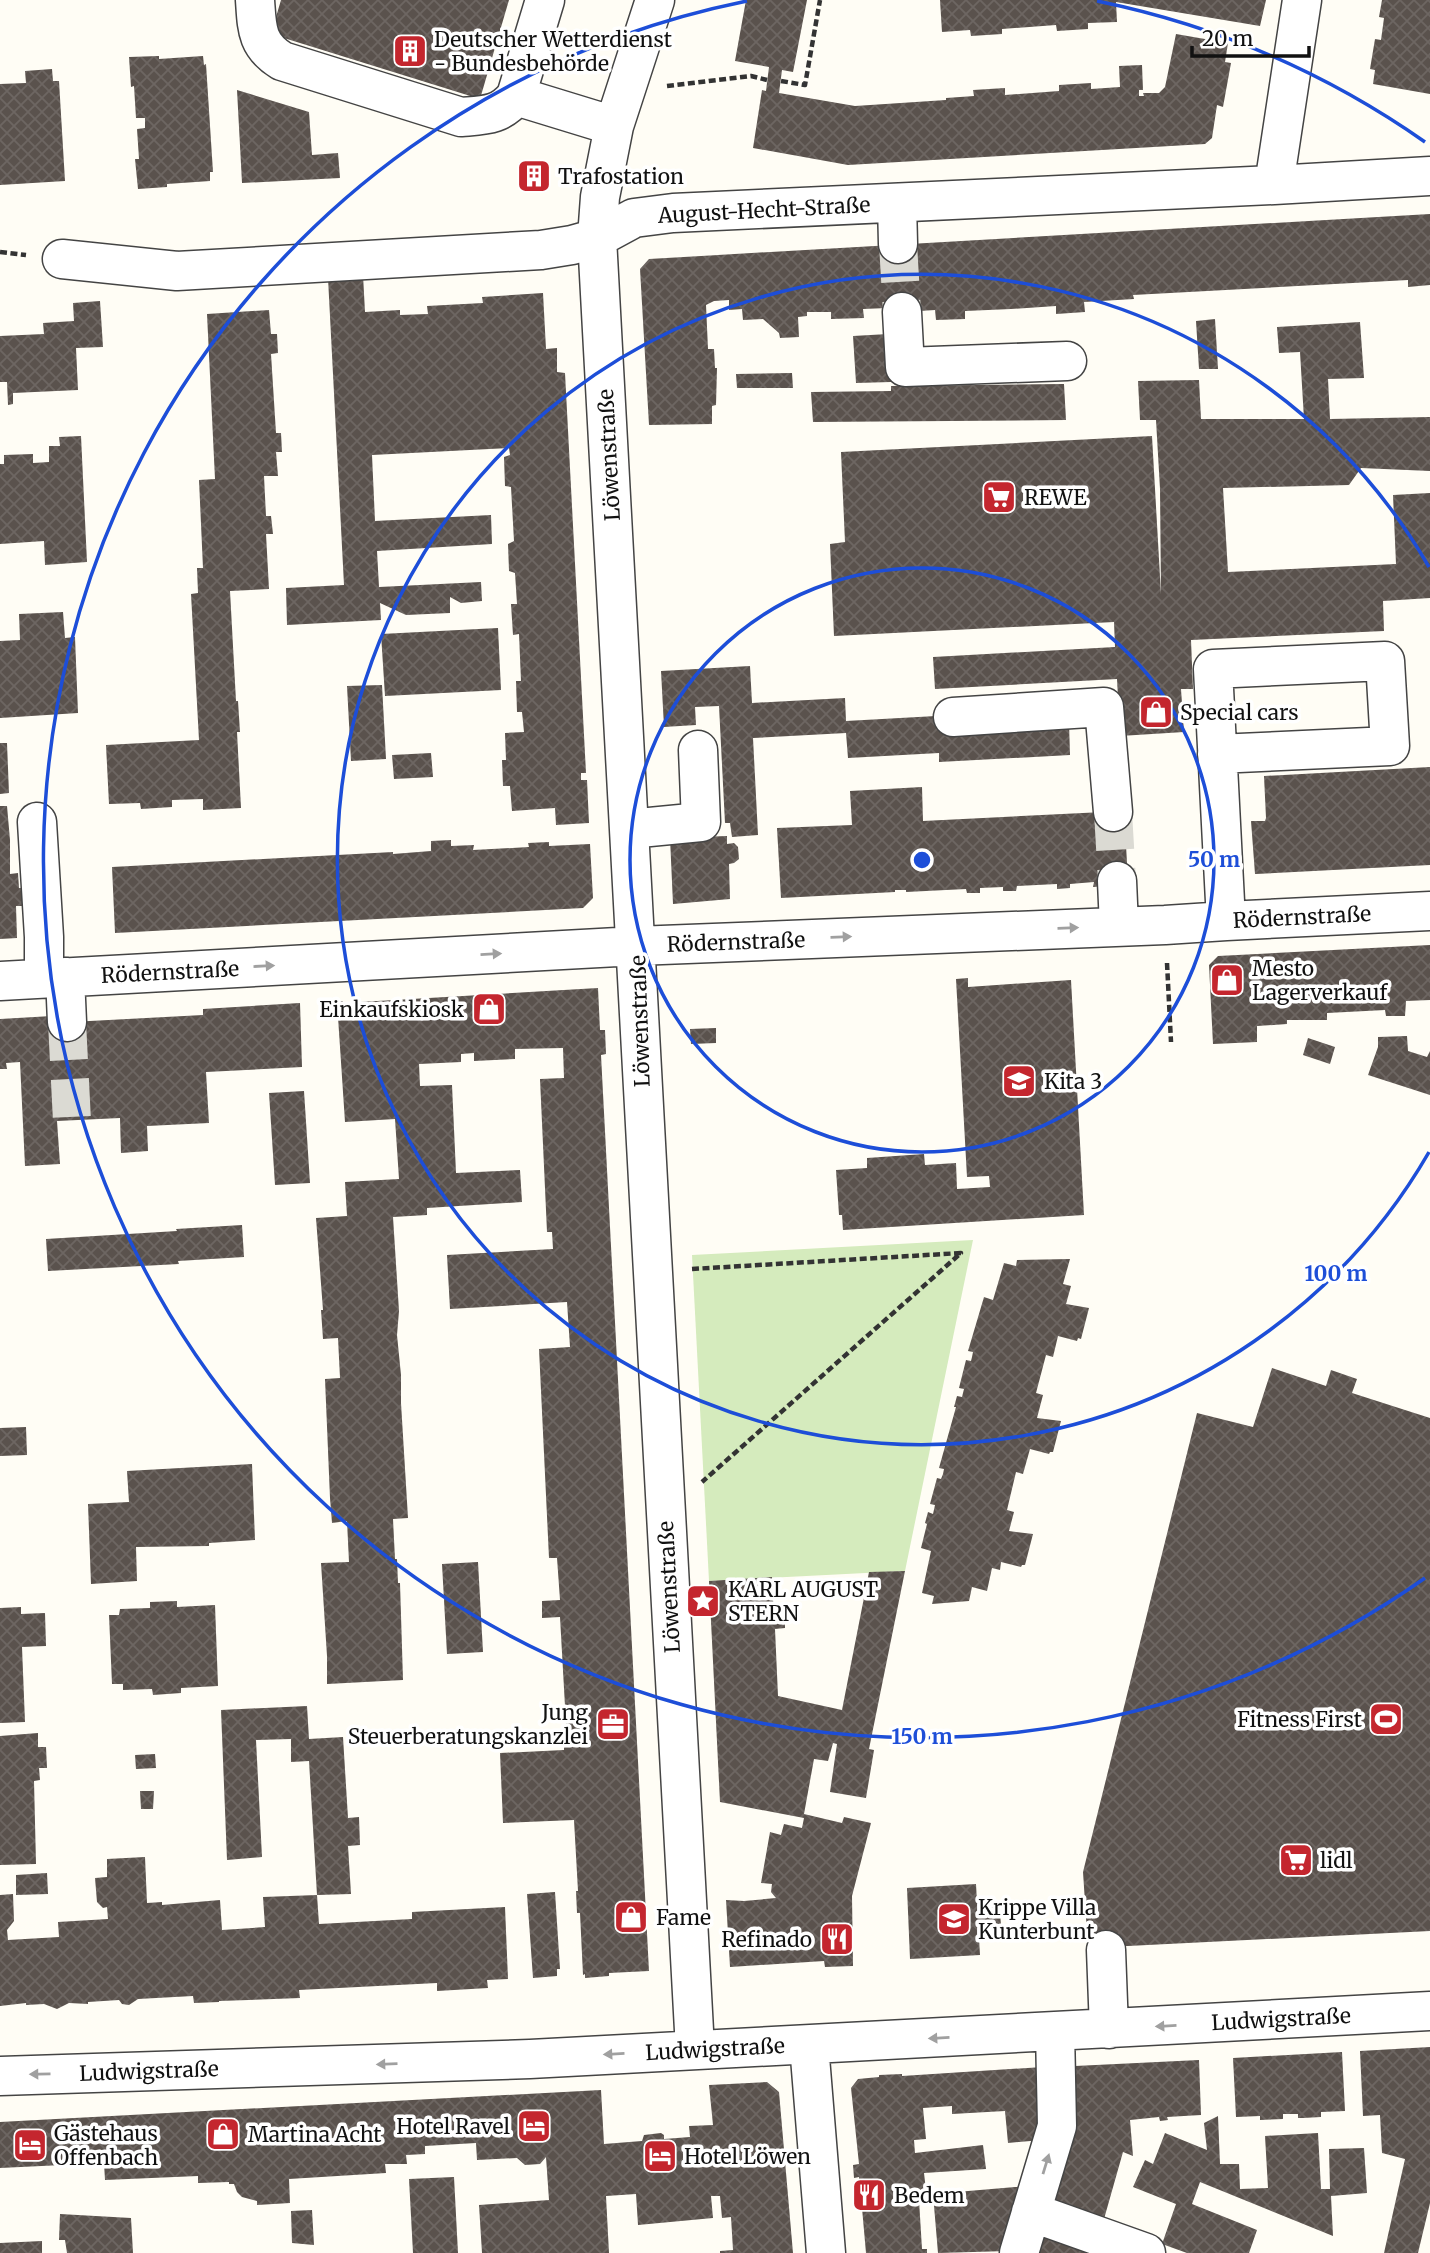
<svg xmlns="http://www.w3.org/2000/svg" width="1430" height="2253" font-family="Merriweather,serif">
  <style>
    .park { fill: #d5ebbd }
    .building { fill: url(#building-cross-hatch) }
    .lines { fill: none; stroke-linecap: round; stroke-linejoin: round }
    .minor-tunnel { stroke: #dbdad3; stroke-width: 38; stroke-dasharray: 38 19; stroke-linecap: butt }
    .minor-casing { stroke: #444; stroke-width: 41 }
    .path { stroke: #333; stroke-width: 4.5; stroke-dasharray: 7 3.5; stroke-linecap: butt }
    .minor { stroke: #fff; stroke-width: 38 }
    .oneway { fill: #a0a0a0 }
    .ring { fill: none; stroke: #1d4ed8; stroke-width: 3.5 }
    .labels { text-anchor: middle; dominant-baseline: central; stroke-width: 7; stroke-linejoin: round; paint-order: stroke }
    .poi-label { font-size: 21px; fill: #111; stroke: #fff; text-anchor: start }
    .street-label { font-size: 21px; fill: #111; stroke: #fff }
    .centre { fill: #1d4ed8; stroke: #fff; stroke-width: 3.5 }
    .ring-label { font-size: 21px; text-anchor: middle; font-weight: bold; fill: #1d4ed8; stroke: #fff; stroke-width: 7; stroke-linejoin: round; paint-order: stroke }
  </style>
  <defs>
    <pattern id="building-cross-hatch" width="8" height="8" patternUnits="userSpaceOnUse" patternTransform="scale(1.75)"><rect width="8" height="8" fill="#5a524d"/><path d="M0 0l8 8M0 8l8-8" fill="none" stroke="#6d6662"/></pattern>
  </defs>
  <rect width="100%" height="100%" fill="#fffdf5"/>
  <path class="park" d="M973,1240L905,1571L709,1581L692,1255Z"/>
  <path class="building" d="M281,0H509L480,99L271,34Z
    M746,0H807L793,72L782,70L779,93L855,106L946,100V98L974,96L973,90L1005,88V95L1059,91V85L1091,83V89L1120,87L1119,66L1142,65L1143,90H1139V96H1144L1143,93H1159L1165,87L1176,34L1228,43L1225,62L1231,63L1223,107L1217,105L1212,138L1205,144L848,165L753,148L762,90L766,91L769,67L735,61Z
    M940,0H1266L1260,26L1116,2L1117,22L1088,23V29L1057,31L1056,25L1002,29V34L971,36L970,30L942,32Z
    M1382,0H1430V94L1373,84L1375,70L1370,69L1375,39L1381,40L1384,18L1379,17Z
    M159,56V59L203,56L204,65L206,64L213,172H210V181L167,184V187L138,189L135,159H139L137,129L145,128V118H136L134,86L131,87L129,57Z
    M52,69L53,81H59L65,181L0,185V84L26,83L25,71Z
    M237,90L309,112L312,155L338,153L340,178L242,183Z
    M547,168L548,182L520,184L519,170Z
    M1430,214V285L1408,287V280L1133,295L1134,299L1084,302L1085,312L1056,314V306L1011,309L965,311V319L936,320L935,310L887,313V308L863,309L864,318L831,319V312H807V316L798,317L799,337L780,338L779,333L763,319L743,320L742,309L729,310V300L714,301L706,305L708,349H714L715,368H717L716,405L712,406V424L649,425L640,269L649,259Z
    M363,275L365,312L400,310V315L428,314L427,306L483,303L482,297L543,293L546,349L557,348V372L565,373L586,773H581V780H587L589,823L556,825L555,808L512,811L510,786H503L502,760H506L505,733L524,732L522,712H517L516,681H521L519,634L513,635L511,604H517L515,573L509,571L508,544L514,541L511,487L505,486L504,457L510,455L509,448L372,455L375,521L491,515L492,544L377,551L379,587L481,582L482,601L461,603L450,597V613L406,615L380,603L381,620L287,625L286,588L344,585L328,278Z
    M100,301L103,347L76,348L78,390L13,393V404L8,405L7,382H0V336L44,334L43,323L74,321L73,303Z
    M269,310L271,334H277L278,353L271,354L276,433H281L282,452H276L278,476H264L266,516H271L273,534H266L269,589L230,591L236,701H238L240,732H237L241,808L203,810V799L172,800V807L141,809L140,803L109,804L106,745L199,740L191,594L198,593L197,568H203L199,480L215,479L207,314Z
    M1215,319L1218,369H1199L1196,321Z
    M1360,322L1364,378L1328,379L1330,419L1430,417V471L1361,468L1349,485L1223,488L1228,572L1396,564L1393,495L1430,493V598L1383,601L1384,631L1191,640L1193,689H1181L1184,732L1120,736L1117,679L935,689L933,657L1115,647L1114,622L834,636L830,544L845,542L841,452L1152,436L1161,594L1160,489L1156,420H1140L1138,381L1199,380L1201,419H1304L1300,352L1279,353L1277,327Z
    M888,334L891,382L856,383L853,336Z
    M792,373L793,388H737L736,374Z
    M1064,384L1066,420L813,422L811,392L891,391V386Z
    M81,436L87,562L45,565L44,541L0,544V464H4V455L33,454V463L49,462V446H60L59,437Z
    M63,612L65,638L75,637L78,713L0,718V641L20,640L19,614Z
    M498,628L501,690L385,696L381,634Z
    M750,666L752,703L845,698L846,721L936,716L937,729L1069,722L1070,755L939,762V753L848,758L846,733L753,738L758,835L732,837L730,823H725L719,706L695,707L696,725L664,727L661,671Z
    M382,685L386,759L351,761L347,686Z
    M0,743H7L9,793L0,794Z
    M431,753L433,777L394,779L392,755Z
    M1430,767V865L1255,874L1251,821H1265L1266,818L1264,776Z
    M922,787L923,821L1124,811L1128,880L1107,886L1093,887L1094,882L1070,884V888L1057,889V884L1017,886L1016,891H1003V887L980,888V893H967L966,889L906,892V890H895V892L781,898L777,828L852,825L850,791Z
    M0,806H7L10,840V874L18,873L19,888H28V906H16L17,938L0,939Z
    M727,836V844L734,843L738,847L739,859L734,863L729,864L730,899L673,904L670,838Z
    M451,840V846L474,845L473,850L529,847L528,843L549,842V846L590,844L593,898L583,908L115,933L112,867L393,852V854L431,851V841Z
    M1430,945V1000L1406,1001L1405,1016H1386L1385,1010L1327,1013V1020H1287V1024L1257,1026V1042L1213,1044L1209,965L1218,956Z
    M968,978V987L1071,980L1084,1215L843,1230L842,1215H839L836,1170L867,1168V1158L924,1154L925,1165L956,1163L957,1189L990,1187L989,1176L967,1177L956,979Z
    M598,988L600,1030H605L606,1054L601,1055L649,1971L609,1973V1976L585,1978V1974L583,1975L580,1913H577L576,1891H578L574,1820L503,1823L500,1753L564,1750V1745H572L571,1741L567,1742L560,1617L542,1618V1601L560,1600L557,1558H549L539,1349L570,1347L567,1302L450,1309L447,1255L553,1249L552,1232H547L540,1079L564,1078L563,1048L515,1049V1059L474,1061V1053L461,1054V1062L419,1064L420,1086L452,1085L456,1173L520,1170L522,1202L427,1208V1215L393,1217L399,1311L397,1335L401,1375V1403L408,1518L393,1519L395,1559H397L398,1583H400L403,1680L327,1684V1656L321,1563L349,1562L347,1521L332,1523L330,1498L325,1379L340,1378L338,1338L323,1339L321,1310H323L316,1218L347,1216L345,1182L399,1179L395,1119L345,1122L337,1002L343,1001V1003Z
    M300,1003L302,1067L206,1072L209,1123L147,1126L148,1151L121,1153L120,1118L57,1121L60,1164L25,1166L20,1062L6,1063L7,1069H0V1019L52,1016V1023L203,1015V1009Z
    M716,1028V1043L691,1044L690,1029Z
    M1407,1036L1408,1051L1427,1057L1430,1051V1095L1368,1075L1378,1047V1037Z
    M1308,1038L1335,1047L1330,1064L1303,1055Z
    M304,1091L310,1183L275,1185L269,1093Z
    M242,1225L244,1257L178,1261L179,1264L48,1271L46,1239L177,1231L176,1229Z
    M1070,1259L1063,1284L1071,1286L1066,1304L1089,1308L1081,1339L1078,1338L1077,1341L1058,1336L1053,1357L1046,1355L1036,1393L1043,1395L1037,1418L1061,1421L1053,1452H1050L1049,1454L1030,1449L1023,1474L1016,1472L1007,1510L1014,1512L1009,1531L1033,1534L1025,1565H1022L1021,1567L1001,1562L1000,1570L992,1568L987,1591L972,1587L969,1601L932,1604L934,1596L922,1593L931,1551L921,1548L927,1524L925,1523L928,1512L933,1514L935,1505L930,1504L937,1478L941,1479L943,1474L944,1469L939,1468L956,1407H954L957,1396L962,1397L964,1389L959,1388L966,1360L971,1361L972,1357L973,1352L968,1351L984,1297L993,1300L1004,1263L1016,1266L1017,1260Z
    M1272,1368L1326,1386L1331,1370L1357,1379L1352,1393L1430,1418V1931L1088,1948L1083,1872L1197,1413L1253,1427Z
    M26,1427L27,1455L0,1456V1428Z
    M252,1464L255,1540L209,1543V1546L136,1547L137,1581L91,1584L88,1504L129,1502L127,1471Z
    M478,1562L483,1652L447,1654L442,1564Z
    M905,1571L869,1749L874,1750L866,1798L830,1792L837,1744L833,1743L828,1761L814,1759L804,1814L842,1823L844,1817L871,1823L852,1896L853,1966L825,1967L824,1961L730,1967L726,1900L744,1901L776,1898L771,1892L772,1884L761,1883L770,1832L781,1835L784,1824L802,1828L804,1818L720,1802L709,1581L772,1577L774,1618H785V1628L775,1629L778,1696L842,1710L869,1572Z
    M177,1601V1607L215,1605L218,1686L181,1688V1693L153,1695L152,1689L123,1690V1684H112L109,1615H119L120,1609L150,1608V1602Z
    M21,1607V1614L45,1613L46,1646L22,1647L25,1722L0,1723V1608Z
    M307,1706L309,1739L343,1737L348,1818L359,1817L360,1845L348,1846L351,1894L317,1895L319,1924L412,1919V1912L505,1907L508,1979L487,1980L488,1988L437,1991V1983L299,1990L300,1998L219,2001V2002L194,2003L193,1996L138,1999L129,2005L122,2004L119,2000L88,2002V2004L69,2003L57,2009L44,2004L26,2005V2003L0,2006V1895L13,1894L14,1921L7,1930L8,1940L59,1937L58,1922L108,1919L107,1907L103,1908L97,1902L95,1878L107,1877V1859L145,1857L147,1903L162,1902V1905L220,1900L222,1930L265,1927L263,1897L317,1895L309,1761L291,1762V1739L256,1740L262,1857L227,1860L221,1710Z
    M38,1733V1747H46L47,1768H39L40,1780L34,1781L36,1864L0,1865V1736Z
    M155,1754L156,1768L136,1769L135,1755Z
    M140,1791H154L153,1809H141Z
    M47,1873L48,1894L16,1895V1875Z
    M976,1884L977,1902L999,1901L1002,1937L979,1938L980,1955L910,1959L907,1888Z
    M555,1892L560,1969H557V1976L533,1978L527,1894Z
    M1430,2047V2203L1418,2253H1384L1405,2159L1382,2153L1380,2115L1363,2116L1360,2051Z
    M1342,2052L1345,2111L1321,2112V2117L1303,2118H1298V2114H1283V2119L1260,2120V2116L1236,2117L1233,2058Z
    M1199,2060L1201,2115L1167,2117L1168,2120L1160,2121L1159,2117L1130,2120L1133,2156L1123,2152L1104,2219L1052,2204L1075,2066Z
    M1043,2067L1042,2140L1008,2143L1005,2111L952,2114V2106L923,2108L926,2139L914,2140L915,2153L983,2145L986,2169L924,2173L927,2199L919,2200L922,2249H927V2253H866L862,2208L861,2201L857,2202L856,2193L860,2192L859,2177L854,2178L853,2165L859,2164L851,2088L858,2079L879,2077V2075L902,2074V2076Z
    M767,2082L779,2092L793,2253H720V2251L733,2250L731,2217L722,2218L720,2196H711L713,2218L638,2225L636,2194L606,2196L609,2253H482L479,2205L549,2200L546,2157L540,2164L525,2165L517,2158L477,2160L476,2143L425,2146V2154L406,2155L407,2164H385L386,2173L289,2179L290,2203L257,2205V2201L242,2197L237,2192L234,2184H229V2182L198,2183V2176L105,2180L104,2163L0,2168V2122L601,2090L604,2144L642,2141L644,2135L661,2133L664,2135V2139L690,2137L689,2126L713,2125L709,2085Z
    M1218,2116L1220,2164H1239L1240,2189L1268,2188L1265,2136L1318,2133L1321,2189H1330L1329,2149L1364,2148L1367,2193L1331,2196L1333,2236L1200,2182L1192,2204L1257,2230L1249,2253H1187L1162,2244L1176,2204L1133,2187L1145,2160L1153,2164L1165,2133L1207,2150L1204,2123Z
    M454,2177L458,2253H413L409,2179Z
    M1027,2186L1008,2251L938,2253L933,2194Z
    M312,2210L314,2245L292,2243L291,2211Z
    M60,2214L131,2218L133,2253H67L65,2240H59Z
    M1044,2230L1105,2253H1038Z
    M42,2241V2253H0V2243Z"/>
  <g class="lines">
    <path class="minor-tunnel" d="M898,244L902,312
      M1113,812L1117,881
      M67,1022L72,1121"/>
    <g class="minor-casing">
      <path id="minor" d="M255,0C257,28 256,45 282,61L461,117C485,115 500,116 516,96L614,126
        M655,0L614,126L600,197L597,238L695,2049
        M516,96L545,0
        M1274,185L1302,0
        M897,203L898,244
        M62,259L177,271L541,250L572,245L597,238L634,218L673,213L1274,185L1430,176
        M902,312L905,367L1067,361
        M953,717L1104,707L1113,812
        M1217,754L1390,746L1385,661L1213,669L1226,921
        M37,822L44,937V978
        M629,829L701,822L698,750
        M1117,881L1119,926
        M65,977L67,1022
        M0,981L636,946L1165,925L1226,921L1430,911
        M1106,1950L1109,2029
        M809,2045L826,2253
        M0,2076L530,2059L1430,2011
        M1031,2212L1146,2253
        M1019,2253L1057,2126L1055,2031"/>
    </g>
    <path class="path" d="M781,81L805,85L820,0
      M667,86L751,76L767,80
      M0,252L26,255
      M1167,963L1171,1042
      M692,1269L961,1253L702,1482"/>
    <use href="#minor" class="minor"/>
  </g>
  <defs><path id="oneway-solid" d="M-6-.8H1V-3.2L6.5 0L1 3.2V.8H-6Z" transform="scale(1.75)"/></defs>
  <g class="oneway">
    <use href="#oneway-solid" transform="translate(1068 928) rotate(-2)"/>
    <use href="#oneway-solid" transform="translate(841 937) rotate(-2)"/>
    <use href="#oneway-solid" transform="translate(491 954) rotate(-3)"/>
    <use href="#oneway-solid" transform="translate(264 966) rotate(-3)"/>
    <use href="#oneway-solid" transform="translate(1166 2026) rotate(177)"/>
    <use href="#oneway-solid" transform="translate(939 2038) rotate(177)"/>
    <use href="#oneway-solid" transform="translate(614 2054) rotate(177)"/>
    <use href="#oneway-solid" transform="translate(387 2064) rotate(178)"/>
    <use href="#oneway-solid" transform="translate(40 2074) rotate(179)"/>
    <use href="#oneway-solid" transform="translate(1046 2164) rotate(-73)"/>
  </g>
  <g class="ring">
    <circle cx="922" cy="860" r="292"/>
    <path d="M1429 1152A585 585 0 1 1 1429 567"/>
    <path d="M1425 1578A877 877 0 1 1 747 1M1097 1A877 877 0 0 1 1425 142"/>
  </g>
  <defs>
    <g id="building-square" transform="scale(1.75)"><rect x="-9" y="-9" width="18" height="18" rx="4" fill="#c4262e" stroke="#fff"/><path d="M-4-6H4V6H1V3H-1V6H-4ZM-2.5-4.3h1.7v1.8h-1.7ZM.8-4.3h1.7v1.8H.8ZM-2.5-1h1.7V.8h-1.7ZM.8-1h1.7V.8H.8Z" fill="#fff"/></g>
    <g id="supermarket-square" transform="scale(1.75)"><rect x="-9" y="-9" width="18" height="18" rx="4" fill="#c4262e" stroke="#fff"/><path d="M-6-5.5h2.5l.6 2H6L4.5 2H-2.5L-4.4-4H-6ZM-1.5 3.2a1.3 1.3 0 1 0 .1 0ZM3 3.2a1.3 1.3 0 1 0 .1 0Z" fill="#fff"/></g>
    <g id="shop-square" transform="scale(1.75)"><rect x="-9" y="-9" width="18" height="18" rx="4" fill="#c4262e" stroke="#fff"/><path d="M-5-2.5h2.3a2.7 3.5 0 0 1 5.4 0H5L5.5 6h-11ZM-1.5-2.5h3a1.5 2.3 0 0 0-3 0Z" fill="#fff"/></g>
    <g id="school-square" transform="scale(1.75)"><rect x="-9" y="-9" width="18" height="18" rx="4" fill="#c4262e" stroke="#fff"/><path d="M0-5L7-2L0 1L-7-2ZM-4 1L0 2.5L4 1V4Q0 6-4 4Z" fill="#fff"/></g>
    <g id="sight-square" transform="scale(1.75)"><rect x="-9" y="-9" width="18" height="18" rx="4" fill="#c4262e" stroke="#fff"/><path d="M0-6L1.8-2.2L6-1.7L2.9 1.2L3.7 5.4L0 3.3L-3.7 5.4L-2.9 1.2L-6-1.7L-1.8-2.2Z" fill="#fff"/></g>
    <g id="stadium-square" transform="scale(1.75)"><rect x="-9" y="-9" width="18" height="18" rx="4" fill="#c4262e" stroke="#fff"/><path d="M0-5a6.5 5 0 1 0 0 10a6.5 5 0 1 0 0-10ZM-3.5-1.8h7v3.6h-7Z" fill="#fff"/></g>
    <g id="office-square" transform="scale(1.75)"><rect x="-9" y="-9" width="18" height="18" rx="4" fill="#c4262e" stroke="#fff"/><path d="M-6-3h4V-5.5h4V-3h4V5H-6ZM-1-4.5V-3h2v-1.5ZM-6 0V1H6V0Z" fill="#fff"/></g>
    <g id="restaurant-square" transform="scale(1.75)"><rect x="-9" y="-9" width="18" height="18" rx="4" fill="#c4262e" stroke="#fff"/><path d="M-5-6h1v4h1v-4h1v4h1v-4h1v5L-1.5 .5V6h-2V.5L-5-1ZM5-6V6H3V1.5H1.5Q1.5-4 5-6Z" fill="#fff"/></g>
    <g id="hotel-square" transform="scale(1.75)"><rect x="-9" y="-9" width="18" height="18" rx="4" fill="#c4262e" stroke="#fff"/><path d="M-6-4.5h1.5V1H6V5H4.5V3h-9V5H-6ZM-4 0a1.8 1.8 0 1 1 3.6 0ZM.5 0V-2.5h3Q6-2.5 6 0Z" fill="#fff"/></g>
  </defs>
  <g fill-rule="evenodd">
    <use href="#building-square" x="410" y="51"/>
    <use href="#building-square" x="534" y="176"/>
    <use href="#supermarket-square" x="999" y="497"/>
    <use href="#shop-square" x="1156" y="712"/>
    <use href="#shop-square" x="1227" y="980"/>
    <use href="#shop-square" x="489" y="1009"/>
    <use href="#school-square" x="1019" y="1081"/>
    <use href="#sight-square" x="703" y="1601"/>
    <use href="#stadium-square" x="1386" y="1719"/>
    <use href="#office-square" x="613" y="1724"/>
    <use href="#supermarket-square" x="1296" y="1860"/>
    <use href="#shop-square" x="631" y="1917"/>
    <use href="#school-square" x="954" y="1919"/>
    <use href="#restaurant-square" x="837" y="1939"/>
    <use href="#hotel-square" x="534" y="2126"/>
    <use href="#shop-square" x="223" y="2134"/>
    <use href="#hotel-square" x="30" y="2145"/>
    <use href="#hotel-square" x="660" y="2156"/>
    <use href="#restaurant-square" x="869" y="2195"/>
  </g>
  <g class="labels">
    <g class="poi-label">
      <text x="434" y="39">Deutscher Wetterdienst<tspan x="434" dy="24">- Bundesbehörde</tspan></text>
      <text x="558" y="176">Trafostation</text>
      <text x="1024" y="497">REWE</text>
      <text x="1180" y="712">Special cars</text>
      <text x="1252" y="968">Mesto<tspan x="1252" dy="24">Lagerverkauf</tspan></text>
      <text x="464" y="1009" text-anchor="end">Einkaufskiosk</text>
      <text x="1044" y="1081">Kita 3</text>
      <text x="728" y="1589">KARL AUGUST<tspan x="728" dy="24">STERN</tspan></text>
      <text x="588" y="1712" text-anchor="end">Jung<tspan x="588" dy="24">Steuerberatungskanzlei</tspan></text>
      <text x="1362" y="1719" text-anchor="end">Fitness First</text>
      <text x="1320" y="1860">lidl</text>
      <text x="978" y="1907">Krippe Villa<tspan x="978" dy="24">Kunterbunt</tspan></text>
      <text x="656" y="1917">Fame</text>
      <text x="812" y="1939" text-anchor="end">Refinado</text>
      <text x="510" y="2126" text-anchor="end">Hotel Ravel</text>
      <text x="54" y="2133">Gästehaus<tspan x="54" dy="24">Offenbach</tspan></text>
      <text x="248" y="2134">Martina Acht</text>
      <text x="684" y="2156">Hotel Löwen</text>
      <text x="894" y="2195">Bedem</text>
    </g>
    <g class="street-label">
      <text transform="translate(764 210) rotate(-3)">August-Hecht-Straße</text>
      <text transform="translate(609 455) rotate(-93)">Löwenstraße</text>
      <text transform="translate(1302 917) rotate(-3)">Rödernstraße</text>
      <text transform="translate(736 942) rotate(-2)">Rödernstraße</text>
      <text transform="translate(170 972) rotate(-3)">Rödernstraße</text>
      <text transform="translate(640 1021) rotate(-92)">Löwenstraße</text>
      <text transform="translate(669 1587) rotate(-93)">Löwenstraße</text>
      <text transform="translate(1281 2019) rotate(-3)">Ludwigstraße</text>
      <text transform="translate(715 2049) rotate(-3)">Ludwigstraße</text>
      <text transform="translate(149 2071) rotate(-2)">Ludwigstraße</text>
    </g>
  </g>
  <circle cx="922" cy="860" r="10" class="centre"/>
  <g class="ring-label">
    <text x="1214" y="867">50 m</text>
    <text x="1336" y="1281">100 m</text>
    <text x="922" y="1744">150 m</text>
  </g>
  <path d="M1192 46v10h117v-10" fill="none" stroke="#111111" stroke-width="3.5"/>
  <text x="1202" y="46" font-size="21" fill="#111111" stroke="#ffffff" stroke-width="5" paint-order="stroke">20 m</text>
</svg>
